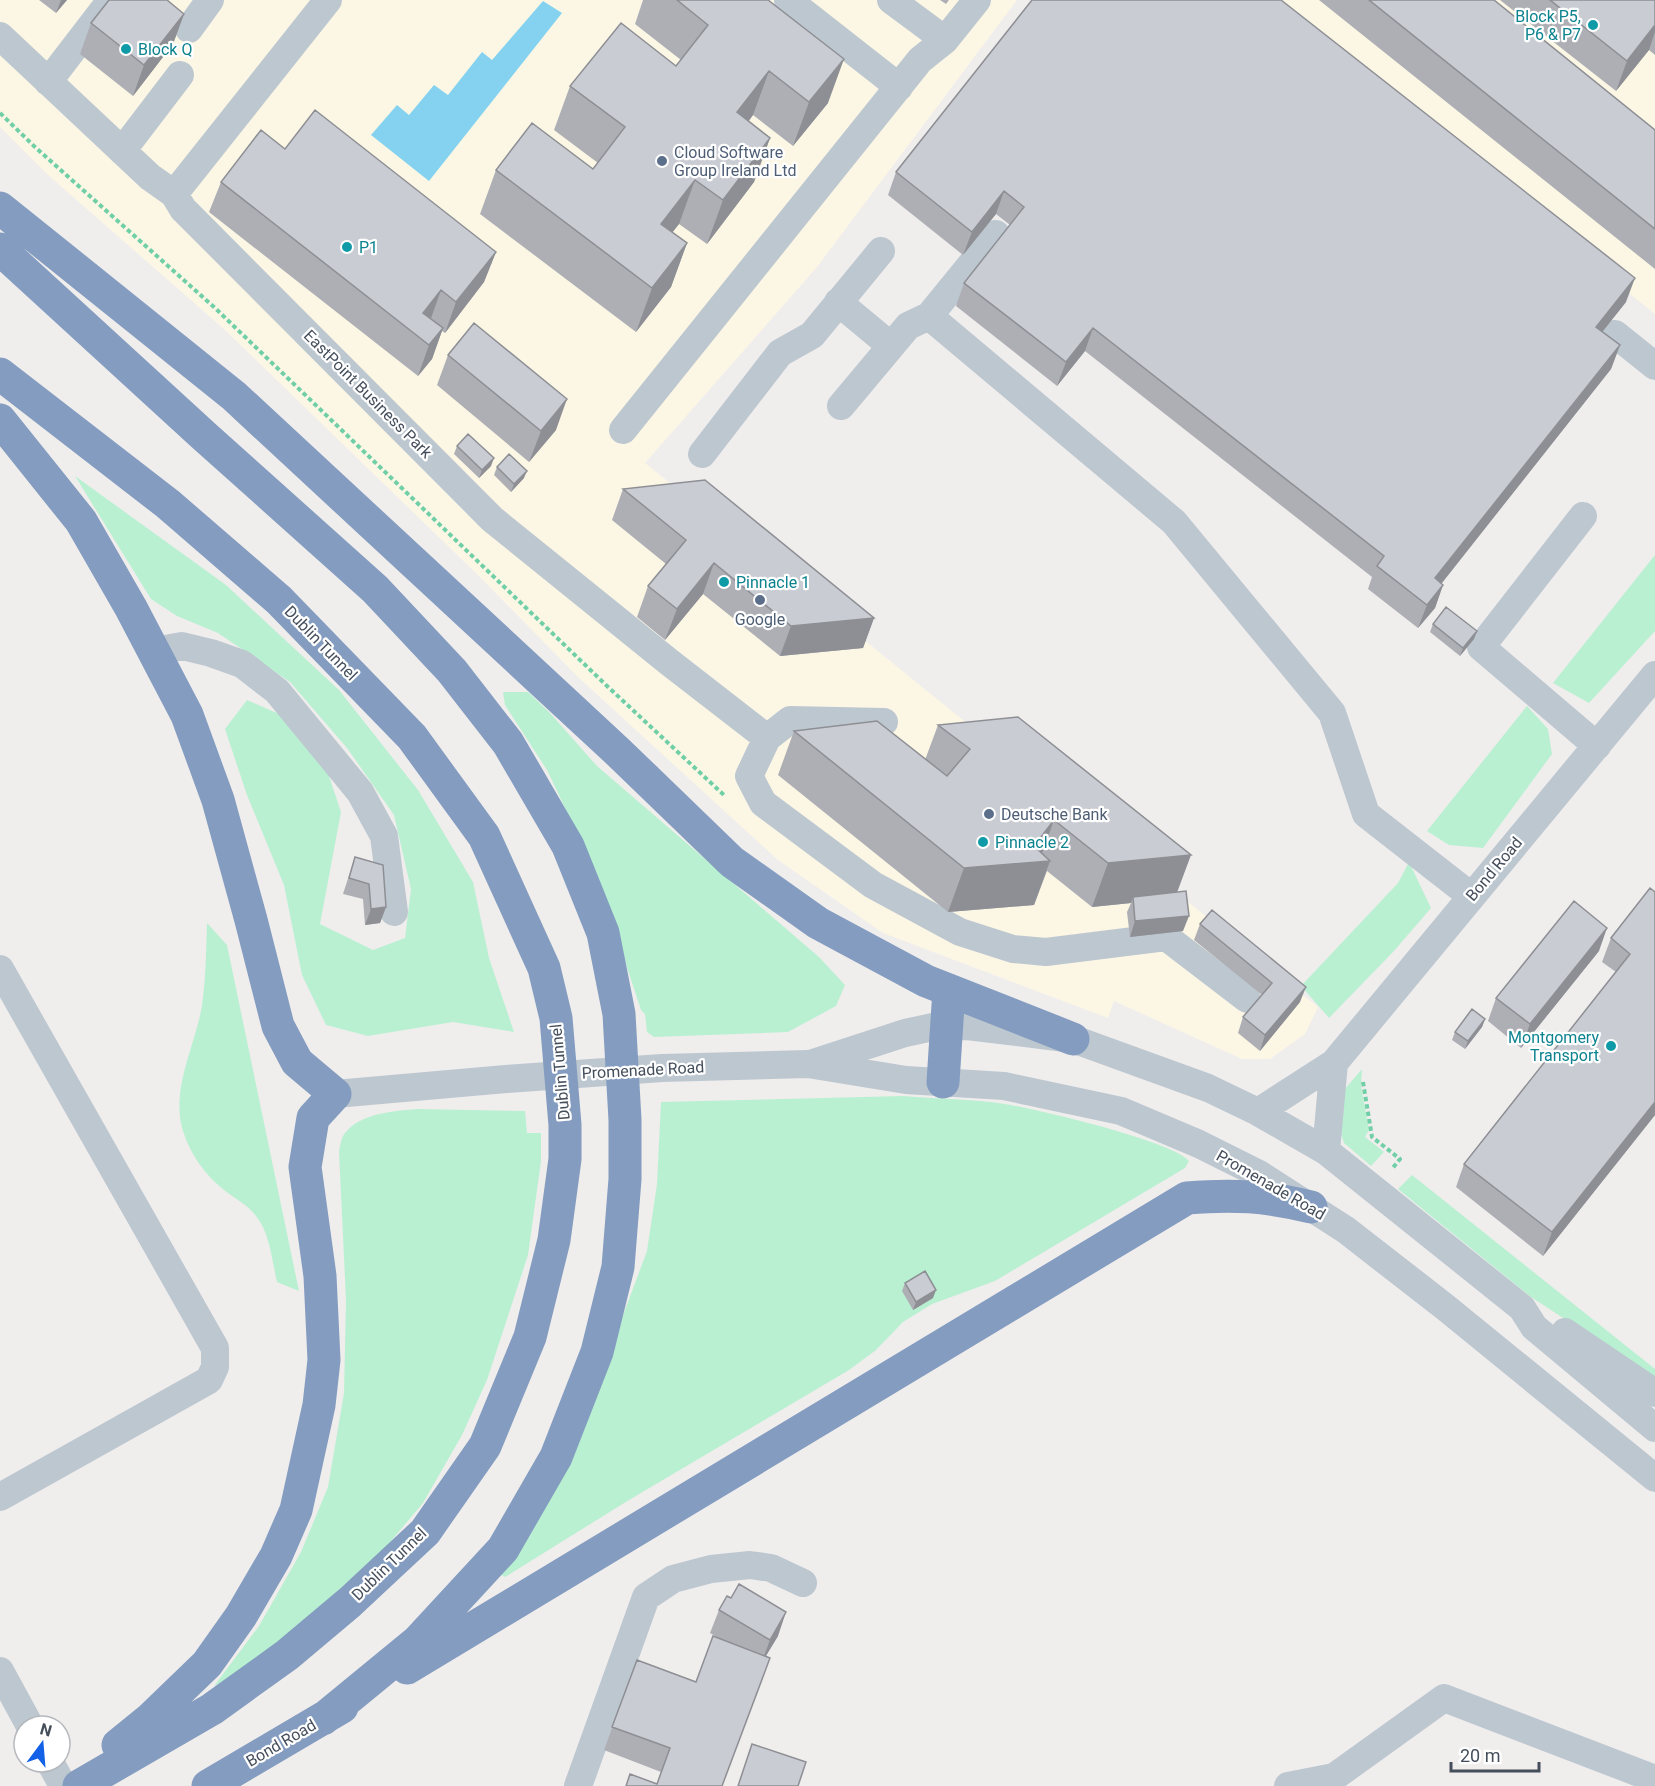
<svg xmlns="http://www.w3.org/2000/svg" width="1655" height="1786" font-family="Roboto,sans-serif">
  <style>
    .commercial { fill: #fcf7e5 }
    .green { fill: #b9f0d2 }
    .water { fill: #84d2ef }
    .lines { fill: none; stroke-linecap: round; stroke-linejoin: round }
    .path { stroke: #70cfa6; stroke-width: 4; stroke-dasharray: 4.5 3; stroke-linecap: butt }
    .minor { stroke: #bdc7d0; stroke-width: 28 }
    .highway { stroke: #839cbf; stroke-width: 33 }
    .wall { fill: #aeafb5 }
    .shaded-wall { fill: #8d8f94 }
    .building { fill: #caccd3; stroke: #8d8f94; stroke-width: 1.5 }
    .culture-dot { fill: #0f9aa8; stroke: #fff; stroke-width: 2 }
    .service-dot { fill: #5c6f8a; stroke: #fff; stroke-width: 2 }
    .labels { text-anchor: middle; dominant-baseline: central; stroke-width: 4.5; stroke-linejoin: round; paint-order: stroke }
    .culture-label { font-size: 16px; fill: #0d838f; stroke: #fff; text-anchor: start }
    .service-label { font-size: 16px; fill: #4e5e75; stroke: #fff; text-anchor: start }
    .street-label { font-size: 16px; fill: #454f5c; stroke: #fff }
  </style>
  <rect width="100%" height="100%" fill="#f0eded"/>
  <path class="commercial" d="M0,0H1017L817,267L645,463L1318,1007L1305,1034L1270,1059H1242L1114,1001L1108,1018L883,933L778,860L578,677L479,576L224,329L47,174L0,127Z
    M1263,0H1655V314Z"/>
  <path class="green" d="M75,476L226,585L339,690L418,790L473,882L489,958L514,1032L453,1022L368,1036L326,1025L302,975L284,885L247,795L225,729L247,700L279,714L325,764L341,812L320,924L373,950L405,938L411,889L394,815L347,748L290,682L218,633L177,616L151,599Z
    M1655,555V631L1589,703L1553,683Z
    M503,692H528L550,713L597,766L819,957L845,985L836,1006L788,1032L654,1037L647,1032L645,1014L641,1010L596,873L547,770L505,705Z
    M1527,706L1548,729L1552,754L1483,848L1449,845L1427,831Z
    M1409,862L1431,908L1394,951L1329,1018L1301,986L1398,883Z
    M207,923L227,945L299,1291L277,1282C272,1261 270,1233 256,1216C248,1205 235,1199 224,1190C205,1175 190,1154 183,1131C170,1090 196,1044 202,1005C206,978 206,950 207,923Z
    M1362,1069L1361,1086L1369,1130L1365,1137L1384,1152L1371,1166L1344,1143L1336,1119L1338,1097Z
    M903,1096C937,1099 972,1099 1005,1104C1036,1109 1173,1141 1189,1161L1185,1168L995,1281L932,1304L903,1322L876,1350L849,1370L629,1500L505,1577L498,1573L619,1326L647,1251L657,1184L661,1102Z
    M417,1109L525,1111L527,1133H541V1161L528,1255L487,1380L462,1435L423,1503L380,1554L336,1594L237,1675L214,1686L259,1626L301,1552L328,1487L344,1393L346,1300L339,1152C340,1146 341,1138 345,1133C361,1113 394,1111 417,1109Z
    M1412,1175L1655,1369V1378L1531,1297L1398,1189Z"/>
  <path class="water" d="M543,1L562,13L429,181L371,135L397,105L409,115L434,85L448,95L482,52L492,60Z"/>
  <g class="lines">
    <path class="path" d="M0,113L35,147L214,307L606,685L725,796
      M1363,1082L1372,1137L1400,1159L1392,1169"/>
    <path class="minor" d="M328,0L174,194L183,209L492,519L669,662L767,738
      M788,0L899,87
      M891,0L945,40
      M189,29L210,0
      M0,36L150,177L174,194
      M48,82L111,0
      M122,151L180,75
      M838,302L891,346
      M929,316L996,234
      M1615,334L1655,366
      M841,406L908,326L929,316L1174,522L1332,713L1366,814L1471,896
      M623,430L920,60L945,40L977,0
      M702,454L780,353L812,335L881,251
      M1583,516L1481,647L1597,746
      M154,651L182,646L211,653L242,664L277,691L360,792L384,836L394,912
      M884,722L790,720L767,738L749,776L763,803L873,885L960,932L1013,949L1046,952L1166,937L1247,999
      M0,969L215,1348V1367L209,1380L0,1497
      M813,1063L905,1033L933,1027L967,1026L1073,1039L1208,1088L1258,1112L1326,1151L1522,1308L1534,1327L1655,1428
      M335,1094L506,1079L662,1068L808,1064L906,1080L1004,1086L1121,1111L1199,1144L1259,1174L1346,1230L1445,1307L1655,1478
      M1258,1112L1334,1063L1655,675
      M1326,1151L1334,1063
      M1565,1332L1655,1393
      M0,1671L30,1726
      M50,1762L63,1786
      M578,1786L646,1597L673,1579L711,1569L750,1565L771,1568L803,1583
      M1288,1786L1334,1777L1444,1698L1655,1779"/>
    <path class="highway" d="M0,208L234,396L617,751L732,862L818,923L926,981L1073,1039
      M0,249L203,435L375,589L452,671L508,743L568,846L603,933L619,1014L625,1120V1179L618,1267L597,1352L556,1457L503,1549L418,1641L323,1719
      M0,374L168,504L279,600L412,737L484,836L544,968L556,1018L565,1125V1159L554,1240L530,1337L485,1446L425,1532L350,1602L287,1655L212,1709L79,1786
      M0,420L81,521L131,608L187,715L218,800L251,920L278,1026L297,1062L335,1094L313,1118L305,1167L320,1276L324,1360L319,1405L296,1510L276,1556L241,1616L207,1664L150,1719L118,1745
      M943,1082L949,990
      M407,1668L1187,1198C1233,1194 1266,1196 1311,1207
      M208,1786L342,1707"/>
  </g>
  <path class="wall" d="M39,0H67L56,13Z
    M643,0H768L828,103L793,146L753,115L749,121L770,138L754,182L707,244L679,224L672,232L687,243L671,287L636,332L480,214L496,170L593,169L598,163L554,130L570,86L676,66L681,60L635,24Z
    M940,0H949L946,4Z
    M1319,0H1494L1655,130V269Z
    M1500,0H1655V55L1649,50L1616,91Z
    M184,14L173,44L133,96L80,54L91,23Z
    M285,149L496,252L484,282L445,333L442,331L432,359L418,376L209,212L221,182Z
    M896,172L1626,302L1602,332L1620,345L1611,369L1441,583L1443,585L1435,608L1418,628L1368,589L1372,577L1085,351L1057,386L956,306L964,283L1010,225L996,214L963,255L888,195Z
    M448,355L556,430L529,462L437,385Z
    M457,446L491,466L479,478L454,454Z
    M497,467L524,478L511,492L494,475Z
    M623,489L874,618L863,648L780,656L703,594L665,640L637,617L648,586L666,564L612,520Z
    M1433,624L1474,639L1460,656L1430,632Z
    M938,725L1177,892L1183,931L1130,937L1127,912L1131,903L1092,907L1047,871L1034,905L948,912L778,775L794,731L925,760Z
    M355,857L386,907L380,923L365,925L363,899L343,894Z
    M1650,888L1655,1115L1543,1256L1456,1187L1464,1164L1616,972L1602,962L1611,938Z
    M1200,924L1300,1002L1260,1051L1238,1033L1243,1017L1262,995L1194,940Z
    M1599,951L1521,1048L1488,1021L1496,998Z
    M1485,1019L1482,1027L1465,1049L1452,1040L1455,1032Z
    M905,1283L933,1298L913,1310L902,1291Z
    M719,1610L778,1636L766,1656L657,1784L661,1772L604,1750L637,1660L696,1682L720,1639L710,1633Z"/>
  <path class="shaded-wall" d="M61,0H67L56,13Z
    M184,14L173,44L133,96L144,65Z
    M1655,25V32L1649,50L1616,91L1627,61Z
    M844,59L828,103L793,146L809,102Z
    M769,71L753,115L721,156L737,112Z
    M770,138L754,182L707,244L723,200Z
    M695,180L679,224L645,268L661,224Z
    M1004,191L996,214L963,255L972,232Z
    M687,243L671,287L636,332L652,288Z
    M496,252L484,282L445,333L456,302Z
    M1635,278L1626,302L1588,350L1596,327Z
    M441,290L430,321L423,313Z
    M443,328L432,359L418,376L429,345Z
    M1093,328L1085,351L1057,386L1066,362Z
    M1620,345L1611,369L1427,602L1435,578Z
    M567,399L556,430L529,462L541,431Z
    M494,458L491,466L479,478L482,470Z
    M527,471L524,478L511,492L514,484Z
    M714,563L703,594L665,640L677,609Z
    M1443,585L1435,608L1418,628L1427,605Z
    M874,618L863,648L780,656L791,626Z
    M1477,631L1474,639L1460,656L1463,648Z
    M1054,820L1039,862L1050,861L1034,905L948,912L964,868L1034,846Z
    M1191,855L1175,898L1133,897L1131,903L1092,907L1108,863Z
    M386,907L380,923L365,925L371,909Z
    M1189,916L1183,931L1130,937L1135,921Z
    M1607,928L1599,951L1521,1048L1530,1024Z
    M1306,987L1300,1002L1260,1051L1265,1035Z
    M1485,1019L1482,1027L1465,1049L1468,1041Z
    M1655,1102V1115L1543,1256L1552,1232Z
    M936,1290L933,1298L913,1310L916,1302Z
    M786,1612L778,1636L761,1664L770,1640Z"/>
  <path class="building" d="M109,0H167L184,14L144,65L91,23Z
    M677,0H768L844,59L809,102L769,71L737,112L770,138L723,200L695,180L661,224L687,243L652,288L496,170L532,123L593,169L625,127L570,86L621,23L676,66L708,25Z
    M1032,0H1281L1635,278L1596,327L1620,345L1435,578L1443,585L1427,605L1377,566L1384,556L1093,328L1066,362L964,283L1024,207L1004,191L972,232L896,172Z
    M1369,0H1494L1655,130V229Z
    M1550,0H1655V25L1627,61Z
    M315,110L496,252L456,302L441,290L423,313L443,328L429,345L221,182L261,130L285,149Z
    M474,323L567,399L541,431L448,355Z
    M468,434L494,458L482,470L457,446Z
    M509,454L527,471L514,484L497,467Z
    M705,480L874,618L791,626L714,563L677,609L648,586L686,540L623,489Z
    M1446,607L1477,631L1463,648L1433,624Z
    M1018,717L1191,855L1108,863L1054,820L1034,846L1050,861L964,868L794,731L877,721L947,776L970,749L938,725Z
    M355,857L383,865L386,907L371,909L369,884L349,878Z
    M1650,888L1655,892V1102L1552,1232L1464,1164L1630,954L1611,938Z
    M1186,891L1189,916L1135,921L1133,897Z
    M1574,901L1607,928L1530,1024L1496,998Z
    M1212,910L1306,987L1265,1035L1243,1017L1272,983L1200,924Z
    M1472,1009L1485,1019L1468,1041L1455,1032Z
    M925,1271L936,1290L916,1302L905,1283Z
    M739,1584L786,1612L770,1640L719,1610L727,1596L731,1598Z
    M713,1636L770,1658L722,1786H626L630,1774L657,1784L670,1748L612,1727L637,1660L696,1682Z
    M752,1744L806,1762L798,1786H738Z"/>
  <g class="culture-dot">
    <circle cx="1593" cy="25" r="6"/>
    <circle cx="126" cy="49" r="6"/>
    <circle cx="347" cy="247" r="6"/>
    <circle cx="724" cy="582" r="6"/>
    <circle cx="983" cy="842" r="6"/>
    <circle cx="1611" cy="1046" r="6"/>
  </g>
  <g class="service-dot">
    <circle cx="662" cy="161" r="6"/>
    <circle cx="760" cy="600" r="6"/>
    <circle cx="989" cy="814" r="6"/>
  </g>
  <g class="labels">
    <g class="culture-label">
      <text x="1581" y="16" text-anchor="end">Block P5,<tspan x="1581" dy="18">P6 &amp; P7</tspan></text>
      <text x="138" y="49">Block Q</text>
      <text x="359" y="247">P1</text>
      <text x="736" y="582">Pinnacle 1</text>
      <text x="995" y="842">Pinnacle 2</text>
      <text x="1599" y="1037" text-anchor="end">Montgomery<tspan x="1599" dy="18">Transport</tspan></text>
    </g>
    <g class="service-label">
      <text x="674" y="152">Cloud Software<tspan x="674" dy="18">Group Ireland Ltd</tspan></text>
      <text x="760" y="619" text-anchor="middle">Google</text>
      <text x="1001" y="814">Deutsche Bank</text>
    </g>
    <g class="street-label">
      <text transform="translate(368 394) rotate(45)">EastPoint Business Park</text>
      <text transform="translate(321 643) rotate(46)">Dublin Tunnel</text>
      <text transform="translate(1494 869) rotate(-50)">Bond Road</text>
      <text transform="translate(643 1070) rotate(-3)">Promenade Road</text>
      <text transform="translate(560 1072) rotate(-95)">Dublin Tunnel</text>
      <text transform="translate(1271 1185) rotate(30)">Promenade Road</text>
      <text transform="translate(389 1564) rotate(-44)">Dublin Tunnel</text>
      <text transform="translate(281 1743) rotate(-30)">Bond Road</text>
    </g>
  </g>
  <g transform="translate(42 1744) rotate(16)"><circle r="28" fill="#ffffff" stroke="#b5b9be" stroke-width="1.5"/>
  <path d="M0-4.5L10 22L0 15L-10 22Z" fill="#1261e6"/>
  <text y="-9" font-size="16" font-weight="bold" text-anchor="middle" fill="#454f5c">N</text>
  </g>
  <path d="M1451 1762v9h88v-9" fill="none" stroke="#454f5c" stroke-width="3"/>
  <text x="1460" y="1762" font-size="18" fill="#454f5c" stroke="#ffffff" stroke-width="4.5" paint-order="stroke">20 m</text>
</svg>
